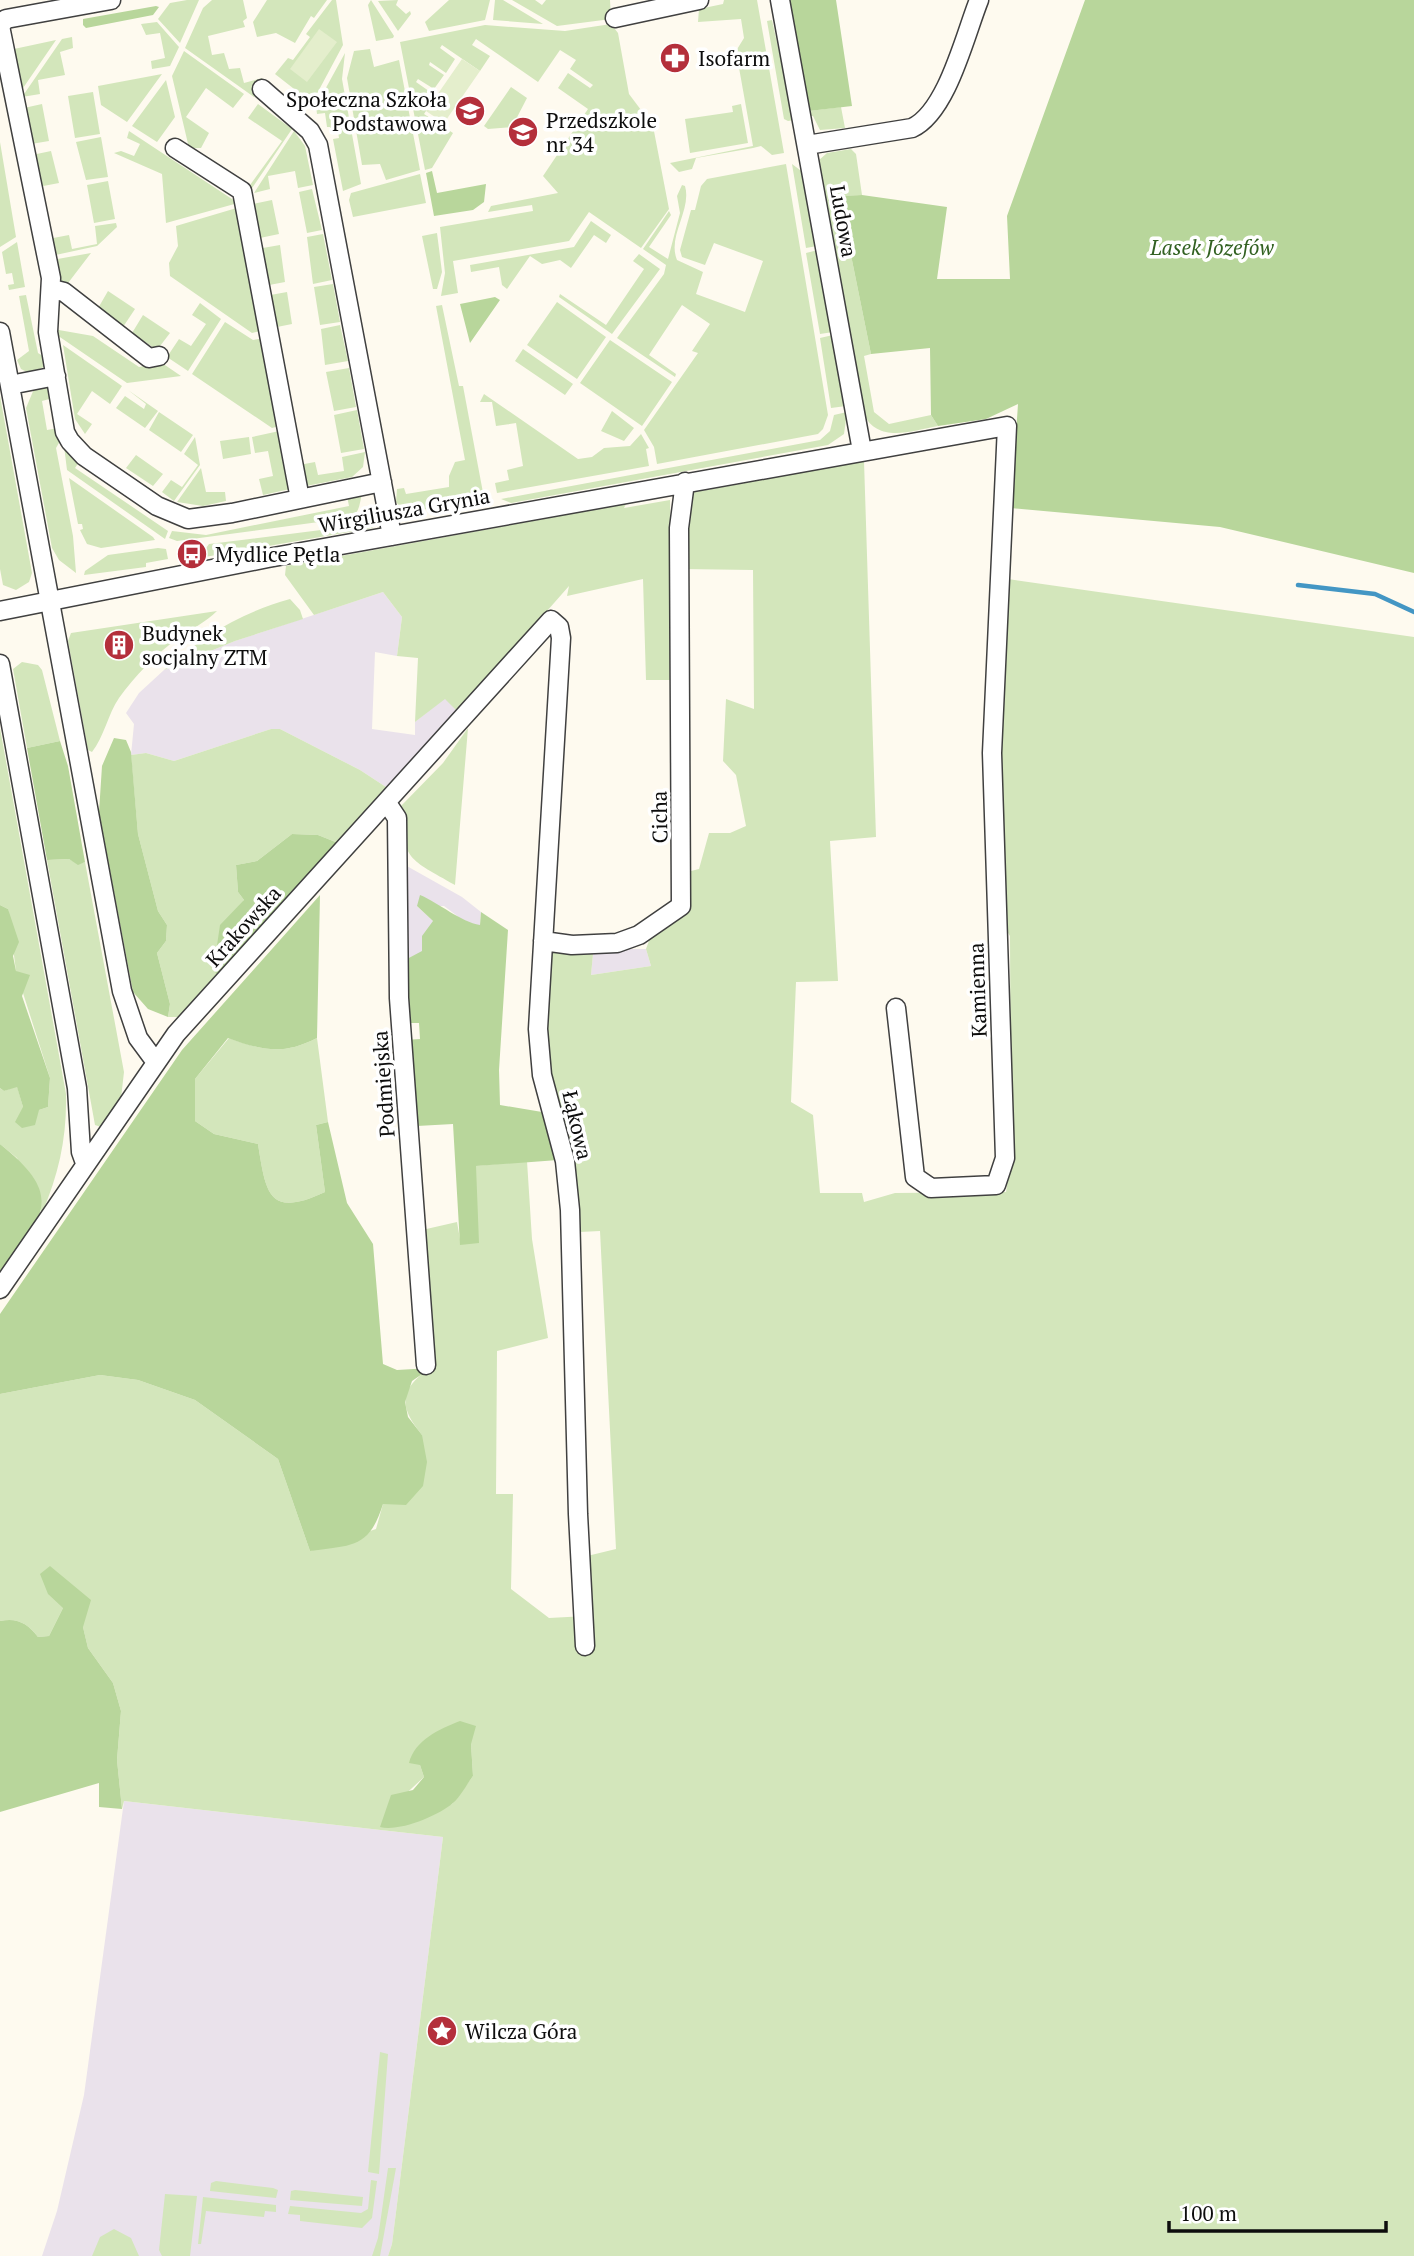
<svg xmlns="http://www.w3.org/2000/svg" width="1414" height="2256" font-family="'PT Serif',serif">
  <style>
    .industrial { fill: #eae2eb }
    .green { fill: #d3e6bb; fill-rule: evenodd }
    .forest { fill: #b8d69b }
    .pitch { fill: #e4eecc }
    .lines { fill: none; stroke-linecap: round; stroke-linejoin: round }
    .stream { stroke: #4396c4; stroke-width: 4.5 }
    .minor-casing { stroke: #404040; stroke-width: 21 }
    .minor { stroke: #fff; stroke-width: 18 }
    .labels { text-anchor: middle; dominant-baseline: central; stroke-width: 7; stroke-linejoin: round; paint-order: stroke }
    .poi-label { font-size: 21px; fill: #0d0d0d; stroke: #fff; text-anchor: start }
    .street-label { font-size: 21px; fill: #0d0d0d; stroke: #fff }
    .park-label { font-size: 21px; font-style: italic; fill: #326122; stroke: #fff }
  </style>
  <rect width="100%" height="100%" fill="#fefaef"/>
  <path class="industrial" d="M383,592L402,617L397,656L375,652L372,729L415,735V722L445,698L458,712L389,789L360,770L280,729H271L174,761L146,753L131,755L134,724L126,713L139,693L164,670L235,641Z
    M405,865L462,897L481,912L480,926L468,924L444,906H417L433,921L422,952L405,960Z
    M630,949H646L651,966L591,975L593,954Z
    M124,1801L443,1837L392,2244L388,2256H42L57,2211L84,2095Z"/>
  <path class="green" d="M187,0H199L180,43L158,19L170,3Z
    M212,0H243L247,18L243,21L245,27L208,36L212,55L224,53L229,69L240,68L244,83L262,78L263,85L254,97L185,48L203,8Z
    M267,0H327L314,18L311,16L295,43L276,33L257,37L253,22Z
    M332,0H336L343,45L312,103L275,74L288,58L293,60L310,37L306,34Z
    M371,0L394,36L393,38L376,41L368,5Z
    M398,0L396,5L406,14L410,11L411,14L398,31L378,1Z
    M449,0H490L485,20L429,31L425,22Z
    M495,0H503L543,24L493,20Z
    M512,0H535L542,5L546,0H610L611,19L557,26Z
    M724,0H757L784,153L772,155L761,146L753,148L696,158L692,169L679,172L670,163L753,146L736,51L744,38L741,19L698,22L699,9L723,4Z
    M772,20L794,120L788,121L784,119L767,21Z
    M157,22L179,47L170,66L152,69L151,61L165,58L160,33L146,35L141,24Z
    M611,24L618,33L629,94L653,126L669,209L641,248L589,212L569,241L453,261L458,293L441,296L445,273L440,227L533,211L532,205L488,212L491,206L558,193L543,176L588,109L558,88L568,73L590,88L593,85L570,69L576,60L560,50L538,82L476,39L472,45L490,56L480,71L442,45L440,48L455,59L446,73L430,62L429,65L444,75L434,89L418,79L416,82L436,96L424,114L453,133L432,168L425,170L400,42L485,25L565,31Z
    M72,37L73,48L60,52L65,75L38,80L40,94L22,97L62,39Z
    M56,40L21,91L14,49Z
    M370,49L374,67L399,60L420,170L386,180L380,164L362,165L347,78L354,51Z
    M184,51L244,94L233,108L206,88L186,117L209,133L201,148H189L172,76Z
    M345,53L342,79L361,184L343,191L333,139L339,138L338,131L331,132L330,127H327L325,113L317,114L316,106Z
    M162,74L127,122L101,105L98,86Z
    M166,80L175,117L157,142L132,126Z
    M511,87L527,98L512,127L488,129L484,126Z
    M93,92L100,134L75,138L68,96Z
    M42,104L49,141L31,144L24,108Z
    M258,104L292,129L248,194L245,192L282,141L248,118Z
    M741,104L748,143L690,153L685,119L733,112L732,106Z
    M841,107L845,128L820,130L813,116H810L809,111Z
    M129,131L238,203L166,223L162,174L114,153L121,151L134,156L140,144L127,138Z
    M294,131L305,146L313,185L298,188L295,171L268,176L270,189L254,193Z
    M101,137L108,177L86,180L76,142Z
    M0,142L16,237L0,247Z
    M851,149L856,154L862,195L839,196L871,354L864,356L874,412L889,424L931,415L938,426C910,431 878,444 863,413L818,161L827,153Z
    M51,151L59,183L38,187L32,155Z
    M786,164L828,415L823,429L818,434L657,464L654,447L644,430L698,353L692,351L710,324L682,305L649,355L676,374L675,377L617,338L664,274L666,265L643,249L669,211L671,215L649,247L668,259L680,213L677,196L682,185L685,186C692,210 667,236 677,260L703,272L696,294L745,312L763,261L714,243L705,265L682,257L680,250L691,210H695L701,186L707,179Z
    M792,164L804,173L817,246L806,248Z
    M420,174L426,203L353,217L349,200L351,193Z
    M108,181L115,219L94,223L87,185Z
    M312,189L322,230L307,233L299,192Z
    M272,200L279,234L255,239L248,205Z
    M240,207L264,330L252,333L170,276L169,263L178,246L176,226Z
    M591,221L611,235L606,243L594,235L571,268L560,260L542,264L530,256L507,289L502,285L499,267L471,272L470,265L574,247Z
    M116,223L117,227L97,246L51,256L48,239L69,235L72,249L97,244L95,226Z
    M437,233L442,272L437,289H433L422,236Z
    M323,234L332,280L313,284L307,237Z
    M17,242L25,287L9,290L8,285L14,284L12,273L6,274L2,252Z
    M280,245L285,282L264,286L257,249Z
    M818,250L833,332L820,334L806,253Z
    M91,253L65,287L58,279L52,260Z
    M639,254L660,269L612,334L559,297L560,294L606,325L644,269L633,261Z
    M333,284L340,322L320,325L314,287Z
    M108,291L135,309L123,327L97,310Z
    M287,292L292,324L272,328L265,296Z
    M26,295L38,353L46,358L44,367L29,373L21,369L17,360L29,351L19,296Z
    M557,302L606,337L577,379L527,345Z
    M200,303L221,319L188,371L167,357L179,339L191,346L206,324L192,315Z
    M442,305L459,386H463L484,498L406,513L396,502L397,489L404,488L406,494L449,487V476L455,462L465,460L436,306Z
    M143,315L170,333L157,350L132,333Z
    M225,322L253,340L265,338L283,425L272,428L192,374Z
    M340,325L348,361L325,365L321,329Z
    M53,329L93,336L139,367L162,363L181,376L127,383L54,333Z
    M833,335L846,406L831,408L820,338Z
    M610,340L672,382L642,426L580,383Z
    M63,345L122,386L110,404L92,391L77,414L92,424L85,434L75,419Z
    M523,349L573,384L565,395L515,361Z
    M349,368L356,407L334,411L326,372Z
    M47,388L53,398L42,401L47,430L58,428L60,441L56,448L73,536L76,573L59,560L52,548L26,408L34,389Z
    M128,390L158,411L145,428L116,408L125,396L144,409L146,404Z
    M484,394L578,459L592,457L604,448L630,446L641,434L649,448L646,449L649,466L497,493L495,483L509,480L507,470L523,466L516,423L496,426L492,402H480Z
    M0,396L32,573L29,582L16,590L3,585L0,569Z
    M357,410L364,449L341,453L334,415Z
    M612,411L634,428L624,441L601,431Z
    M159,412L193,435L181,452L149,430Z
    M847,412L844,434L828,445L511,503L501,499L820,440L830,431L834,415Z
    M284,430L290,489L263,495L259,479L273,476L268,451L255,453L252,437Z
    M195,437L200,465L174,501L162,492L171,480L182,487L198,465L184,454Z
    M249,437L251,454L223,459L220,441Z
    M64,446L81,459L75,468L168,531L165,539L67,470Z
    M365,452L363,467L352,477L306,486L299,465L315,462L318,475L344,471L342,457Z
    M136,455L163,474L153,486L126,468Z
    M864,461L876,837L830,841L838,981L796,982L791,1102L813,1115L820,1193H862L864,1202L895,1193L1006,1192L1011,1158L1010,936L1005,928L998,724L1008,579L1414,637V2256H388L392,2244L443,1837L124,1801L122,1809L117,1760L121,1711L113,1683L88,1648L83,1627L48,1594L63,1608L49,1636L38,1637C28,1624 18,1617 0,1621V1394L100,1375L138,1380L195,1400L278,1459L310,1551L376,1529L383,1504L422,1435C398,1405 399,1390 431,1367L422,1230L457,1222L461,1245L476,1166L527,1161L532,1239L548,1338L497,1351L496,1494H513L511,1589L549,1618L586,1616L583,1557L616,1549L600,1231L580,1232L566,1148L570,1135L547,1078L543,1056L548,951L593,954L591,975L651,966L646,949L654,927L675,920L687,872L699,869L709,833H730L746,826L736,775L723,761L726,699L754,709L753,570L683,569L690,493ZM471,1744L473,1776L452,1804L381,1827L386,1812L424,1777L420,1765Z
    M201,468L206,492H225L226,501L203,506L177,502Z
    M69,478L153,537L155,540L101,548L87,544L80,530L83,529L82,524H78Z
    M362,494C359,505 360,515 347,518L346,515L341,519L177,541L169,538L172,531L206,535L349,506L347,496Z
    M670,500L672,680H646L643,579L567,596L569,586L458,712L445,699L415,722L418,658L397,656L402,617L383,592L314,615L285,575L286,566L626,504L624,508Z
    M379,519L372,528L199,558L209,544L321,530Z
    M158,548L166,549L168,559L146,563V567L84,575L85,571L108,555Z
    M290,599L300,610L303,619L235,641L164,670C203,636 240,613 290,599Z
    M217,611C206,622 190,630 177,639C156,654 134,677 119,698C108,714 104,737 92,752L88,750L68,641L71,633Z
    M22,662L38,665L42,670L60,741L27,748L13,669Z
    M0,728L66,1094C67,1137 59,1174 42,1213L17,1158L0,1144V1088L4,1091L17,1086L23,1107L39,1110L48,1107L50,1078L16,971L8,909L0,905Z
    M468,728L455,885C410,859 402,861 401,806L443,763Z
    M271,729H280L360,770L389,789L338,843L318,835L292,834L257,861L236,865L238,892L244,900L211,961L217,977L182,1017H168L170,1004L157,953L166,941L167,925L158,911L138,834L131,755L146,753L174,761Z
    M69,859L78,864L85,862L124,1072L121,1098L101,1127L95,1125L47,860Z
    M229,1038C263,1051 284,1055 317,1038L328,1122L316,1125L325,1192C269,1218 266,1195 258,1144L214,1134L195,1121V1079Z
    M380,2052L388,2054L379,2174L368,2172Z
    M388,2168H396L380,2256H372L378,2238Z
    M371,2180L377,2181L372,2218L362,2228L300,2221V2215L288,2214L290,2206L361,2213L368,2209Z
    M216,2181L273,2188L278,2190L276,2198L210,2191L211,2183Z
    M295,2190L363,2197L362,2206L290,2200L291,2191Z
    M165,2194L197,2196L190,2256H162L159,2250Z
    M203,2197L276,2205V2212L265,2211L264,2217L206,2211L201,2244H198Z
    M114,2229L131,2238L139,2256H92L100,2237Z"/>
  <path class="forest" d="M788,0H836L852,106L809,111Z
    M1085,0H1414V573L1220,527L1011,508L1018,404L986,419L938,426L931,415L930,348L871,354L839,196L862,195L947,207L937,279H1010L1007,216Z
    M156,6L159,7L153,15L86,28L83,25V19Z
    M432,171L437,193L486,184L484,202L473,210L434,216L426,173Z
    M495,297L500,300L470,343L460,304Z
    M114,738L126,740L131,752L138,834L158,911L167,925L166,941L157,953L170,1004L168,1017L148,1009L133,992L99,812L102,766Z
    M60,741L68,766L85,862L78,865L69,859L47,860L27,748Z
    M292,834L318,835L338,843L217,977L211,961L216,952L220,925L244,900L238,892L236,865L257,861Z
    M320,895L317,1038C284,1055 263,1051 228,1038L195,1079V1121L214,1134L258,1144C266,1195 269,1218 325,1192L316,1125L328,1122L347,1203L373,1244L383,1364L397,1370L431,1368L412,1381L405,1402L408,1417L422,1435L427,1462L423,1486L406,1505L383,1504C369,1549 352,1545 310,1551L278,1459L195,1400L138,1380L100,1375L0,1394V1314L182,1050Z
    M420,895C439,903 461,922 480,925L481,912L508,930L499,1070L500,1105L548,1113L558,1160L476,1166L479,1243L460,1245L453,1124L417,1126L405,1040L420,1039L419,1023H405V960L422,951V936L433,921L417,906Z
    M0,905L8,909L19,942L13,956L16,971L30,975L22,996L50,1078L48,1107L39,1110L35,1125L22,1128L15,1122L23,1107L17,1087L4,1091L0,1088Z
    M0,1144C69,1199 40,1217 0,1276Z
    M50,1566L91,1600L83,1627L88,1648L113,1683L121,1711L117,1760L122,1809L99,1807V1783L0,1812V1621C18,1617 28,1624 38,1637L49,1636L63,1608L48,1594L40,1574Z
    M460,1721L476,1726L471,1744L473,1776C467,1784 461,1796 453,1803C438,1816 399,1832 380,1827L391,1795L413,1790L424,1777L420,1765L409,1763C415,1740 439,1729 460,1721Z"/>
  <path class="pitch" d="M319,29L337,42L307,82L290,69Z
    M462,59L480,71L444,123L426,111Z"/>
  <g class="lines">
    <path class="stream" d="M1298,585L1375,594L1414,612"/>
    <g class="minor-casing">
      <path id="minor" d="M111,0L6,19L0,26L51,278L48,332L65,432L70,441L84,456L157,506L188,519L232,513L382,482
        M780,0L862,451
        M615,18L699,0
        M262,89L310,131L318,145L392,536
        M807,145L912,128C947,112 965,35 979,0
        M175,148L242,191L300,499
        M52,289L64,292L149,358L159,356
        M0,332L122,991L138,1038L155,1061
        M10,385L56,376
        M0,611L268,558L1007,426L992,753L1005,1158L996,1185L931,1188L915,1177L896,1008
        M0,664L77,1088L81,1152L85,1163
        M387,803L397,818L399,998L426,1365
        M543,941L572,945L617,943L639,935L681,906L679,528L685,482
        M0,1289L176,1034L551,620L559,627L561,638L538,1029L542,1075L565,1161L570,1210L578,1514L585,1646"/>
    </g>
    <use href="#minor" class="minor"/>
  </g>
  <defs>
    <g id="pharmacy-disc" transform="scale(1.575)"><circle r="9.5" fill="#b42f3b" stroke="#fff"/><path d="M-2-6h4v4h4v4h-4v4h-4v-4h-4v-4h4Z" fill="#fff"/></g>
    <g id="school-disc" transform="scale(1.575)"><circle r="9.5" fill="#b42f3b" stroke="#fff"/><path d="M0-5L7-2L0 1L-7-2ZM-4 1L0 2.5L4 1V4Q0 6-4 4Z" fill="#fff"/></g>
    <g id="bus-disc" transform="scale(1.575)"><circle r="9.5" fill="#b42f3b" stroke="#fff"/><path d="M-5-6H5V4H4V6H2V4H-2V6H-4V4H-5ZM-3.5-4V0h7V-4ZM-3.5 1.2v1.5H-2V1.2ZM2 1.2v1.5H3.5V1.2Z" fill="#fff"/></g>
    <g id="building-disc" transform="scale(1.575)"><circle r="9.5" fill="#b42f3b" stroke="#fff"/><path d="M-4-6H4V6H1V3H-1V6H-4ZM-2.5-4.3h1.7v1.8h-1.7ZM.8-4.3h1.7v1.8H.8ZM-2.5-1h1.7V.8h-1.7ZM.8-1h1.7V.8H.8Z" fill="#fff"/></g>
    <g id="sight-disc" transform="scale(1.575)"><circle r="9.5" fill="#b42f3b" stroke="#fff"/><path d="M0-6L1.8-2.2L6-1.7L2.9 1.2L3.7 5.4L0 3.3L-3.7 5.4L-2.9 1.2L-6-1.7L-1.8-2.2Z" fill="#fff"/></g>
  </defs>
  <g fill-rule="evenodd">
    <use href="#pharmacy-disc" x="675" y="58"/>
    <use href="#school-disc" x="470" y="111"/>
    <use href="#school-disc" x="523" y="132"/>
    <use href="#bus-disc" x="192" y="554"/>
    <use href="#building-disc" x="119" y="645"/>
    <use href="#sight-disc" x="442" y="2031"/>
  </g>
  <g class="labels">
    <g class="poi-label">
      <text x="698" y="58">Isofarm</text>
      <text x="447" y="99" text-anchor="end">Społeczna Szkoła<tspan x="447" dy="24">Podstawowa</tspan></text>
      <text x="546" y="120">Przedszkole<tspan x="546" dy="24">nr 34</tspan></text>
      <text x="215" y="554">Mydlice Pętla</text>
      <text x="142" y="633">Budynek<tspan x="142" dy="24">socjalny ZTM</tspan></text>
      <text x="465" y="2031">Wilcza Góra</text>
    </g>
    <g class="street-label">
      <text transform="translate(844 221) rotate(80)">Ludowa</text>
      <text transform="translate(404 510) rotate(-10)">Wirgiliusza Grynia</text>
      <text transform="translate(659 817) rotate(-91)">Cicha</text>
      <text transform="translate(243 926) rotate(-48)">Krakowska</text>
      <text transform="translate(977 990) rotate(-92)">Kamienna</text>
      <text transform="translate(383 1084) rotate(-94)">Podmiejska</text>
      <text transform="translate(578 1125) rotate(77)">Łąkowa</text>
    </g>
    <g class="park-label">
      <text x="1212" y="247">Lasek Józefów</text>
    </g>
  </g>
  <path d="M1169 2221v10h217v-10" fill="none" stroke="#0d0d0d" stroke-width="3.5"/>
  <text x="1180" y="2221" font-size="21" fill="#0d0d0d" stroke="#ffffff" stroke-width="5" paint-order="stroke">100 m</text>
</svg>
